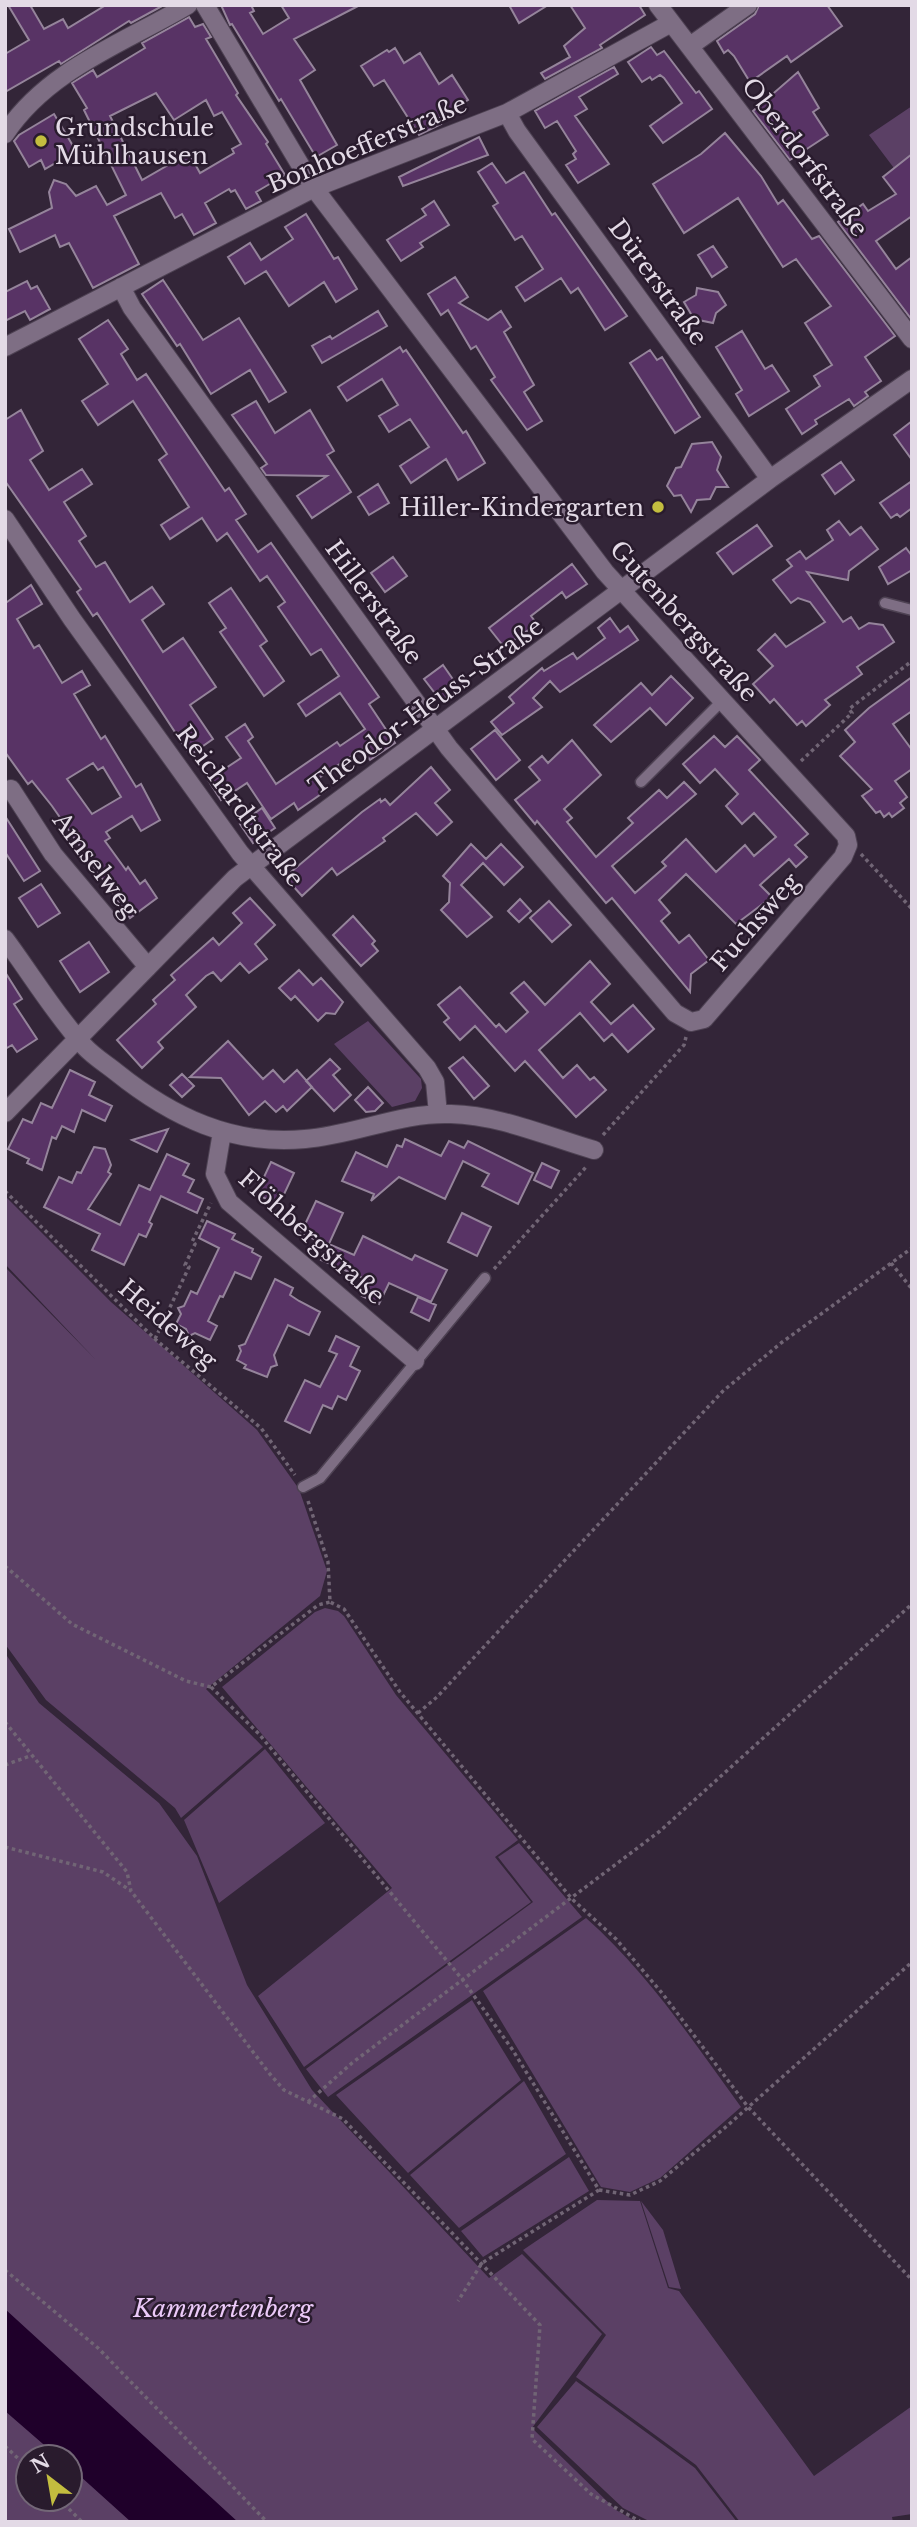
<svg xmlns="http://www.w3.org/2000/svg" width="917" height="2527" font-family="'Libre Baskerville',serif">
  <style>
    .green { fill: #5b4065; fill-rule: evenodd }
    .water { fill: #1f002a }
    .building { fill: #583365; stroke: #95849b; stroke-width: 2; fill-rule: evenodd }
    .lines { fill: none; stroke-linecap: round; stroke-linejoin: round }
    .service-casing { stroke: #4e4253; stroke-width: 13 }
    .minor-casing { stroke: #4e4253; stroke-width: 20 }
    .path { stroke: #716575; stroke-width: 3.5; stroke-dasharray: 3.5 3.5; stroke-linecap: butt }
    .service { stroke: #7e6e84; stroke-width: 10 }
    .minor { stroke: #7e6e84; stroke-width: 18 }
    .poi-dot { fill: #c3bd3f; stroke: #291b2d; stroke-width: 2.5 }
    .labels { text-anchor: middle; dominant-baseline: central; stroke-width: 5; stroke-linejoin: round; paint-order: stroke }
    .poi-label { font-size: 24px; fill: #e3dae6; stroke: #291b2d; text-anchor: start }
    .street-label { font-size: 24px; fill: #e3dae6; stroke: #291b2d }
    .park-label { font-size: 24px; font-style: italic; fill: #eccaf9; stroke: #291b2d }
  </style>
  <rect width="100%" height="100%" fill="#332538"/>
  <path class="green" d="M912,106V192L869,135Z
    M368,1021L421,1079L422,1088L415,1101L392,1107L334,1044Z
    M5,1196L111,1302L257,1430L299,1489L327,1571L320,1596L206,1689L263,1747L181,1818L175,1808L46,1700L5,1644V1267L96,1360L5,1264Z
    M325,1608L338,1611L344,1616L396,1695L518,1840L495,1857L531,1902L304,2067L258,1996L392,1888L222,1687L315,1612Z
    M5,1653L39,1703L159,1803L197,1856L247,1985L312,2090L489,2278L522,2254L602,2334L532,2428L616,2510L637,2522H5ZM28,2457H70V2499H28Z
    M265,1749L325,1823L219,1903L184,1820Z
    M519,1843L582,1917L328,2097L306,2069L533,1902L498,1857Z
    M586,1918C647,1972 693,2041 741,2107L660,2178L630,2192L601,2187L483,1991Z
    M472,2000L521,2080L408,2173L336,2095Z
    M524,2081L566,2154L459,2228L410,2175Z
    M569,2157L589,2191L483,2257L461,2231Z
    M597,2200L640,2201L668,2288L679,2291L814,2476L912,2406V2514L892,2517L893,2522H740L696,2465L576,2377L606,2335L523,2250Z
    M641,2201L663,2230L681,2289L669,2287Z
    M576,2381L695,2468L737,2522H651L623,2508L537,2427Z"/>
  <path class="water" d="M5,2309L238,2522H131L70,2467V2457H58L5,2411Z"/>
  <path class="building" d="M8,5H30L44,29L63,19L68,28L106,5H164L131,23L129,21L61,64L59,61L5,92V54L29,40Z
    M221,5H251L254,11L250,13L263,34L289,18L281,5H360L294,39L315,70L300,80L337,145L316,157L281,99L279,101L232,24L230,25Z
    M509,5H548L519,23Z
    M570,5H639L645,15L600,45L602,48L545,79L541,73L570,57L564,46L585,28Z
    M759,5H827L842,26L791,62L787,56L750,82L734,56L728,50L724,53L717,41L755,14Z
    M189,17L195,27L203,24L211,37L206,39L238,93L236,95L268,142L266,144L285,175L256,192L261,201L246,209L235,190L231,192L229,189L205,203L216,223L194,235L182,214L175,218L161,193L114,216L139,264L93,288L69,243L60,247L55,235L20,252L9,229L52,208L49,192L54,180L66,184L76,196L96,186L107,205L126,195L84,110L87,108L72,83L93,70L97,77L145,48L142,43ZM156,93L174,120L206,100L214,116L222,112L241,144L232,149L234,153L200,173L189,153L142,180L110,116Z
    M651,47L657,55L664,51L696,93L699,91L712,109L663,143L650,126L682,103L664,78L660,75L652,80L650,77L642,82L628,62Z
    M395,48L404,63L420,53L439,84L452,75L468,100L438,119L441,124L419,135L384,80L374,86L361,66L387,50L389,52Z
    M614,67L618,74L579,97L587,109L575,116L609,164L578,183L566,165L576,159L573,154L576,151L557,121L545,128L535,111Z
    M798,72L819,108L813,112L828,135L790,160L753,111Z
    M54,114L76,151L45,169L41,160L29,167L14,141L19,135Z
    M725,133L761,176L778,204L783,200L812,239L819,236L895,336L865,357L881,381L865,392L868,396L854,406L849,399L815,420L817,424L802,434L786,409L820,386L814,376L832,365L805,323L831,306L796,259L783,267L738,198L684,233L653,184L701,154Z
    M479,137L488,155L403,186L399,177Z
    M912,154V216L876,241L896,269L912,257V320L838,222L863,204L868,211L896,194L883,177Z
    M492,163L506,183L524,172L552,215L555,213L627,316L605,330L578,288L571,293L561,278L525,301L516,287L543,269L522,236L515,240L493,206L498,203L478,172Z
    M434,201L449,225L420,243L423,247L401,261L387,240L426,215L422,209Z
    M306,214L334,259L338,257L357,289L336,302L324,282L289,306L266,271L245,284L228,257L250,243L261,260L293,239L285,227Z
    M713,246L727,267L712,277L698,255Z
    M455,277L468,297L459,303L488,320L501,311L511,327L504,332L534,385L524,392L542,421L527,430L491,380L495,377L476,346L471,349L448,310L441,315L428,294Z
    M163,280L203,340L239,318L286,392L269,402L250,370L211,394L180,344L177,346L142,294Z
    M27,281L31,289L37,286L50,309L30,320L25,311L5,321V292Z
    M697,288L718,292L726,305L716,313L713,323L694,319L684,302L696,295Z
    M378,311L387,326L322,363L312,346L330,336L332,339Z
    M108,320L128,349L121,354L137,380L146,374L225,491L229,488L246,514L236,520L258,552L271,543L379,697L369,704L395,743L370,760L362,749L319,778L327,790L298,810L294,803L271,819L247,783L221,800L208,780L241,758L226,737L245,724L253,737L248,741L276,784L337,742L340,746L365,729L340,693L306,716L298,704L339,676L321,649L311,655L278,607L285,602L267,576L260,581L227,533L217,541L202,518L170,539L161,525L189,507L159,460L167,454L133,401L98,425L82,401L108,384L79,339Z
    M742,331L765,369L772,365L789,391L749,416L736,394L742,390L716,347Z
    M400,347L403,352L406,350L463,433L466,431L485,463L458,480L446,459L411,483L400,466L429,447L410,419L389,432L379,416L398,405L382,379L347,401L338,387Z
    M650,350L657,360L662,357L700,417L675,433L630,363Z
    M256,401L275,433L310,410L334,451L327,455L351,492L312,518L297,496L327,476L266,475L261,468L267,464L232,415Z
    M21,410L43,451L30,460L49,490L82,469L92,484L64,502L86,536L79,541L96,567L105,562L130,602L152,587L164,604L142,620L163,652L183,638L216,687L190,705L213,739L190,755L97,613L93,616L77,592L81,589L5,481V420Z
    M912,421V460L894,435Z
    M712,442L721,457L717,470L728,487H716L710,499L697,500L691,512L681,495L674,496L667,486L676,468L681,467L692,444Z
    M841,462L854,480L835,494L822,475Z
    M912,481V508L900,517L897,514L891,518L880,503Z
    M378,484L389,503L369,515L358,497Z
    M839,521L850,535L861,527L878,549L849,571L848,580L807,572L843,622L851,617L859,629L869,623L883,625L894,642L857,667L862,674L825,700L830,705L806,726L802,721L797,725L774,699L770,703L753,684L773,666L758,650L775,634L786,647L825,622L810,602L798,598L791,603L773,580L792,566L787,560L800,551L806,559L833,540L827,530Z
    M757,525L772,546L733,574L717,553Z
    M906,548L912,556V570L888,584L879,567Z
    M393,557L407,576L385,592L371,573Z
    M572,564L587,584L566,598L562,592L531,616L537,624L504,647L489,628Z
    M31,585L42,604L17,619L34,648L39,645L62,683L82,671L90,685L74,694L101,739L105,736L136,787L141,784L160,820L141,831L132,816L106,832L110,838L105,841L126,870L128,867L140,884L145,880L157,898L130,918L52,806L32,781L28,784L5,752V600L7,602ZM93,763L98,770L103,767L121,797L92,814L67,779Z
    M231,588L267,641L260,646L284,681L264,696L220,632L226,628L209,603Z
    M610,618L620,632L628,626L638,640L560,692L550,681L533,698L542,707L502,735L491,722L514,703L509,697L542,668L544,671L573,653L577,659L605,638L598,628Z
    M443,665L459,688L441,701L424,679Z
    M671,676L693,698L666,725L650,708L611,742L594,725L641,683L652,695Z
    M912,677V711L893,724L912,750V769L895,781L907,797L900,803L904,808L892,817L889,813L884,817L880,811L876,813L862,796L872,789L840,756L855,742L845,730L869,708Z
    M495,730L520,760L496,780L471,749Z
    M714,736L725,747L737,736L760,760L749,770L808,834L795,845L807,857L796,867L789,859L760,885L772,897L736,924L686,874L659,900L670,913L661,921L679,943L689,935L709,960L691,974L690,992L612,898L606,903L537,821L535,824L515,800L540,780L529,767L542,756L548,763L572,740L601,775L564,809L572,818L567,822L596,857L633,823L628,818L659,790L667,798L684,782L696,794L612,866L635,893L666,866L662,862L686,839L716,872L745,845L754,856L776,837L754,813L742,824L726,806L738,794L715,769L700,783L683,764Z
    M431,767L450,790L435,803L452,822L437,835L416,813L383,838L385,841L337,875L332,868L302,896L285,877L362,812L380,799L381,802L385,799L390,805Z
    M262,808L275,828L253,843L240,824Z
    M5,816L40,871L24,881L5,852Z
    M471,844L486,859L501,844L523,867L504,885L483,863L461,885L492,917L467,937L441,910L449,902L450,883L443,876Z
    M41,884L60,913L38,927L19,898Z
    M250,898L275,925L255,944L267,959L249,973L240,963L221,981L213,972L206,976L186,995L196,1007L158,1042L163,1048L142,1068L117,1040L156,1004L153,1000L175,980L171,975L213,938L219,945L242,923L233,913Z
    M520,899L531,911L519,922L508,911Z
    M549,901L571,925L552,942L530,918Z
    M353,916L375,941L372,944L378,951L361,966L333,935Z
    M89,942L109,972L80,992L60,961Z
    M590,961L610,984L591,1002L611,1024L633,1005L654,1029L628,1052L612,1034L604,1041L580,1013L539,1050L563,1078L577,1065L590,1080L594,1077L606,1090L576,1117L525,1061L515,1071L475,1026L460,1040L444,1022L449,1018L438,1005L460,987L496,1027L499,1024L506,1032L528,1012L511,993L524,982L545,1005Z
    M299,970L313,985L321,978L343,1002L335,1014L326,1013L318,1021L295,996L291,1000L279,988Z
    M5,972L22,999L14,1004L37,1039L17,1052L12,1045L5,1049Z
    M228,1041L263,1079L273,1070L284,1082L297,1070L312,1087L287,1111L283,1106L276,1112L265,1101L249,1115L221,1078L190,1077Z
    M463,1057L489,1086L474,1099L449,1068Z
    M330,1059L340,1069L333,1075L351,1095L334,1111L306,1081Z
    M70,1070L95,1082L89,1095L112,1106L105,1121L82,1110L74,1132L62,1126L56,1139L52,1137L42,1170L27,1163L29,1159L8,1149L23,1119L32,1123L41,1103L52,1108Z
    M182,1074L194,1086L182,1097L170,1085Z
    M368,1087L383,1103L375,1111L366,1112L355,1100Z
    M168,1129L157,1152L132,1140Z
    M405,1139L441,1156L449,1141L464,1148L468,1141L533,1173L518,1204L482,1186L489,1174L463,1161L445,1199L399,1177L371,1201L374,1194L342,1181L356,1152L387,1167L397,1145L402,1147Z
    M94,1147L105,1149L111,1165L108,1172L111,1174L88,1209L120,1225L139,1185L150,1190L167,1154L189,1164L183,1175L194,1180L188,1192L203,1199L197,1213L161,1196L149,1222L152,1224L146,1237L139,1234L124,1265L92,1250L100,1234L44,1207L59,1177L72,1183L77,1172L81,1173Z
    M271,1162L294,1173L279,1205L256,1194Z
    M542,1163L559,1171L551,1188L534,1180Z
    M316,1201L343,1213L328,1246L301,1233Z
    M462,1213L491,1227L477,1256L448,1242Z
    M207,1221L235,1234L232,1239L253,1249L252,1252L261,1257L251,1279L235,1272L223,1297L220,1296L208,1321L217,1326L210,1340L195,1333L189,1336L186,1329L176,1324L181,1314L178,1308L184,1306L191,1291L197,1294L219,1248L199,1238Z
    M363,1236L412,1260L415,1255L447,1270L431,1302L389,1283L379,1304L362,1296L370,1281L321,1260L329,1244L354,1255Z
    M275,1279L293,1288L290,1295L299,1301L320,1312L309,1335L288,1325L274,1355L277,1365L271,1367L267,1377L244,1368L246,1365L237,1360L241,1351L239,1346L245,1344Z
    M418,1297L436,1305L429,1321L411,1312Z
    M336,1336L359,1347L350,1366L360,1371L346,1400L338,1396L332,1409L323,1405L310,1433L285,1421L305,1380L320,1387L337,1354L329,1351Z"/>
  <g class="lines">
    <g class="service-casing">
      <path id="service" d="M885,603L912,610
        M641,782L722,701
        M303,1487L320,1478L485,1278"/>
    </g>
    <g class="minor-casing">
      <path id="minor" d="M658,5L912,339
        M690,46L748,5
        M507,113L517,131L770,479
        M5,134C48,69 124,43 188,5
        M121,287L132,308L449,748L675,1013L691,1022L704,1019L843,857L848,845L846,836L605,572L314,188L205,5
        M5,347L314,188L507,113L671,23
        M5,519L72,619L240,853L427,1068L435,1082L438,1114
        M11,789L53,854L148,967
        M5,939C31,974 55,1014 84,1046C93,1056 106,1064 116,1072C172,1117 233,1146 305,1139C355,1135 401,1112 451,1114C499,1115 549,1137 594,1150
        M5,1113L235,878L770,479L912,379
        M222,1132L215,1174L229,1202L415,1361"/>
    </g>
    <path class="path" d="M801,761L852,713L849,709L912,661
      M861,854L912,909
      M603,1135L684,1045L686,1037
      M5,1191L155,1339L261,1428L295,1475
      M891,1263L912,1289
      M494,1269L587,1166
      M155,1339L189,1267L185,1265L195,1244L192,1242L211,1203
      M308,1501L328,1562L330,1602L344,1609L400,1692L572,1899L616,1939L662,1993L748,2107L912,2280
      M5,1566L72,1624L186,1681L211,1687L318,1605L330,1602
      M211,1687L259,1734L462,1979L512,2049L599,2190L482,2263L458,2301
      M418,1713L437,1697L723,1391L781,1343L912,1248
      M5,1722L127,1872L131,1891L269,2073L284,2090L343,2119L540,2325L532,2439L591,2494L641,2522
      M5,1765L30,1756
      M5,1847L103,1872L131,1891
      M308,2102L352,2063L660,1831L912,1604
      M599,2190L630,2195L660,2181L727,2126L912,1962
      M5,2270L98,2348L267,2522
      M5,2446L28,2468
      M59,2499L82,2522"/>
    <use href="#service" class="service"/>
    <use href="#minor" class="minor"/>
  </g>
  <g class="poi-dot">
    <circle cx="41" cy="141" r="7"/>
    <circle cx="658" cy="507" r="7"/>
  </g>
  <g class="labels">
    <g class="poi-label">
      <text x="55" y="127">Grundschule<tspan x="55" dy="28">Mühlhausen</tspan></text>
      <text x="644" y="507" text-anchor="end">Hiller-Kindergarten</text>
    </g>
    <g class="street-label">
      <text transform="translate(367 144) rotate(-23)">Bonhoefferstraße</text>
      <text transform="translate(805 157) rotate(53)">Oberdorfstraße</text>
      <text transform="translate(658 282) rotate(54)">Dürerstraße</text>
      <text transform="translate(374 602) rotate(54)">Hillerstraße</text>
      <text transform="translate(684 621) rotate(48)">Gutenbergstraße</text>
      <text transform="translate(426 706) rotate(-36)">Theodor-Heuss-Straße</text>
      <text transform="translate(240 806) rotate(53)">Reichardtstraße</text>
      <text transform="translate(96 865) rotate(53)">Amselweg</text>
      <text transform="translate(755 922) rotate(-49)">Fuchsweg</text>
      <text transform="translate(312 1237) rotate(42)">Flöhbergstraße</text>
      <text transform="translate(168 1324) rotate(41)">Heideweg</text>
    </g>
    <g class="park-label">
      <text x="223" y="2308">Kammertenberg</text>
    </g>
  </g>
  <rect width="917" height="2527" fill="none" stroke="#e3dae6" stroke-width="14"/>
  <g transform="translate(49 2478) rotate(329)"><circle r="33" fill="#291b2d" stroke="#736777" stroke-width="2"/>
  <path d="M0-5L12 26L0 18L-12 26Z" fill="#c3bd3f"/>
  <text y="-10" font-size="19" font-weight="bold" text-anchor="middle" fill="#e3dae6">N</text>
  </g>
</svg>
